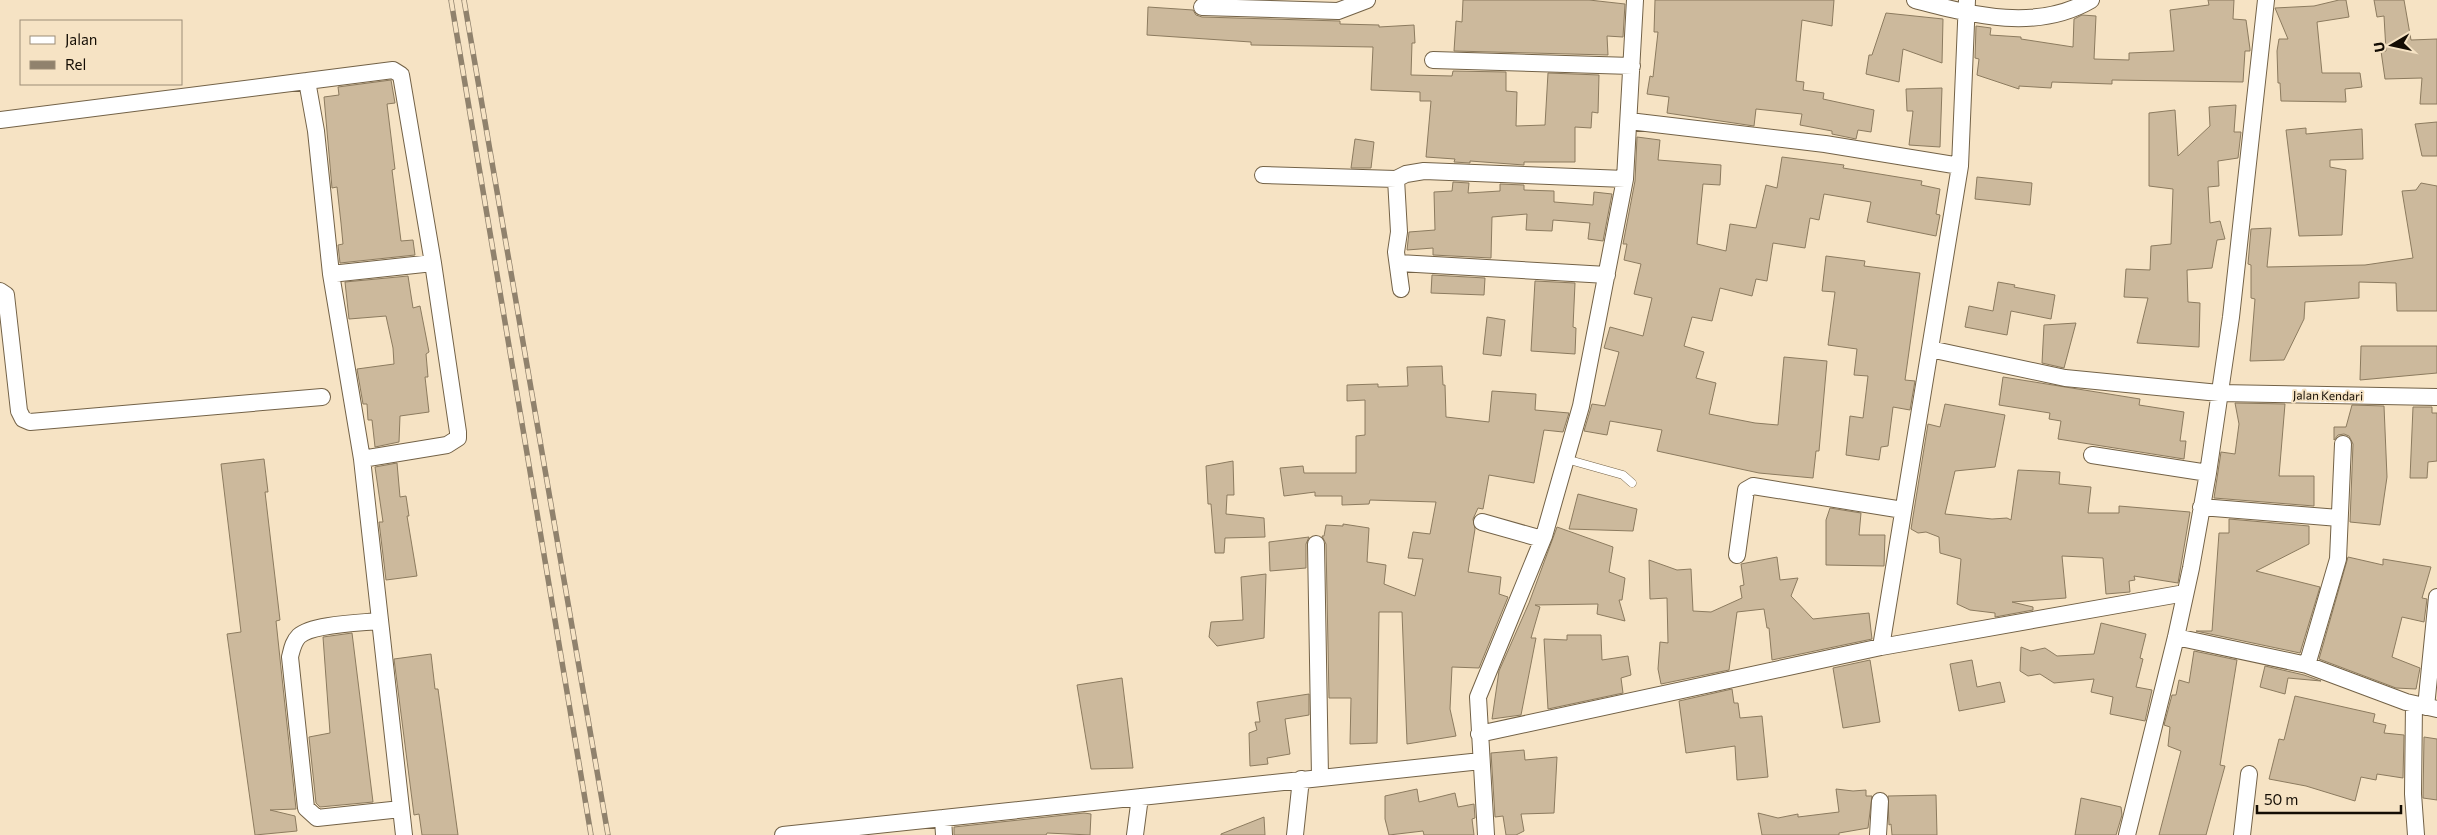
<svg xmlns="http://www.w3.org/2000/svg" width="2437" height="835" font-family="Commissioner,sans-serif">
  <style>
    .building { fill: #ccb99c; stroke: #8c7b5f }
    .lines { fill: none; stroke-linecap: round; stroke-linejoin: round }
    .lane-casing { stroke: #736247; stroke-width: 9 }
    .street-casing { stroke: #736247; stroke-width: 18 }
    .lane { stroke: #fff; stroke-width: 8 }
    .street { stroke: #fff; stroke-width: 16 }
    .rail-casing { stroke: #90826d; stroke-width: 5.5 }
    .rail { stroke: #f6e3c4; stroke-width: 4; stroke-dasharray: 11; stroke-linecap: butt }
    .labels { text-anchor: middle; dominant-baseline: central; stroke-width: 4; stroke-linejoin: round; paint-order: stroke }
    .street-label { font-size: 12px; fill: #140d04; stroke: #f6e3c4 }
  </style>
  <rect width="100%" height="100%" fill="#f6e3c4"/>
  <path class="building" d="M1463,0H1589L1625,4L1623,37L1607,36L1608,55L1454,51L1456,21L1462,22Z
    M1655,0H1834L1832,26L1802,20L1796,81L1804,82L1803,90L1824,93L1823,99L1874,110L1871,132L1858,130L1856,139L1832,134V131L1800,125L1802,114L1756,109L1754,126L1667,113L1669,97L1647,94L1650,76L1653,77L1658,32H1654Z
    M2208,0H2234L2233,19L2246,20L2250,49V51H2245L2243,82L2112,80V84L2052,82L2051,88L2019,86V89L1977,75L1979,59L1975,58L1976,26L1991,28L1990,35L2021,37V39L2073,47L2074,19L2082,15L2096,16L2094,59L2129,60V53L2174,51L2170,10L2209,5Z
    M2339,0H2346L2349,17L2317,22L2322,73H2360L2362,87L2345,89L2346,102L2281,101L2280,83H2278L2277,51L2279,39H2288L2275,8L2314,6Z
    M2374,0H2404L2411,40L2437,39V104H2420L2422,78L2385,79L2381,51H2386L2384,16L2377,17Z
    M1148,7L1193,10L1196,15L1202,17L1340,21V24L1379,25V27L1414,25L1415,43H1412L1411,75L1452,76L1453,71L1506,72V91L1517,92L1516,126L1545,125L1548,73L1599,75L1598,113L1592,112L1591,128L1575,127V162H1524V165L1470,161V163L1454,162L1455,159L1426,157L1431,101H1420V92L1371,90L1373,47L1251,45V42L1147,35Z
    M1886,13L1943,19L1942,63L1903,49L1899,82L1866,74L1869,55H1872Z
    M391,80L395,103L387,104L395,169L392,170L401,241L413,240L415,255L340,263L338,245L343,244L341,223L337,187L332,188L324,97L339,95L338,87Z
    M1942,88L1940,147L1909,145L1913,111H1907L1906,89Z
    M2236,105L2234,132H2241L2238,158L2218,161L2219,186L2208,187L2210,223L2220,221L2225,239L2217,240L2212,268L2187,270L2188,302L2200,303L2199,347L2137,343L2148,298L2124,297L2126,269L2150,270L2151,246L2171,244L2173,189L2149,186V113L2175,110L2178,156L2210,126L2209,107Z
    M2437,122V156H2422L2415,124Z
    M2306,128V134L2362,129L2363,159L2330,160V167L2346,170L2342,235L2299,236L2286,130Z
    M1637,137L1660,140L1658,160L1721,165L1720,185L1703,184L1697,244L1726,251L1730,224L1756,228L1766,185L1777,188L1782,157L1844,165L1843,168L1922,181L1921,185L1940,189L1936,214L1940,215L1936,236L1867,222L1871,202L1824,194L1819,220L1810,218L1805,248L1773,243L1767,281L1756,279L1752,296L1720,288L1712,321L1692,317L1684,346L1704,352L1696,378L1716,383L1709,414L1755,423L1778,425L1784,357L1827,361L1819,451H1816L1813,478L1759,473L1657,451L1662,430L1610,421L1607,435L1584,431L1592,404L1605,406L1619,352L1604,348L1610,327L1643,336L1652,298L1634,294L1641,264L1624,260L1627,244H1623L1635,181Z
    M1355,139L1374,142L1371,168H1351Z
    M1977,177L2032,183L2030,205L1975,199Z
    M1453,182L1469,183L1468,193L1500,191V184L1524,185V190L1554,191V202L1593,205L1594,192L1612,194L1603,241L1588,239L1590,223L1553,220L1552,231L1526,230L1527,214L1492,217L1491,258L1433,255V248L1407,250L1409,232L1435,230L1434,192L1452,191Z
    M2421,183L2437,186V311H2397L2396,283L2359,282V298L2305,302L2304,319L2284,360L2250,361L2255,299L2251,298V265L2248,264L2251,229L2271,228L2267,267L2365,265L2413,258L2402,191L2416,190Z
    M1826,256L1865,261L1864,266L1920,273L1905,380L1915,381L1910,410L1893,407L1888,446L1881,447L1879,460L1846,455L1850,416L1863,418L1868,376L1854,375L1857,349L1828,345L1835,292L1822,291Z
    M1432,275L1485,278L1484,295L1431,293Z
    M408,276L413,308L420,306L429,352L426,354L428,377H425L429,412L400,416L399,442L375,447L372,420H368L367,404H363L357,369L394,364L393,348L386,316L349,319L345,282Z
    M1535,281L1575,283L1573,327L1576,328L1575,354L1531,351Z
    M1998,282L2015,285L2014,287L2055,295L2051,319L2011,311L2007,335L1965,327L1969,306L1993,311Z
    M1487,317L1505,320L1501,356L1483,354Z
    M2076,323L2064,368L2042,363L2044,325Z
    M2361,346H2437V373L2360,380Z
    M1442,366L1443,385H1445L1446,417L1489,422L1492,391L1536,394L1535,410L1569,413L1563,432L1544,430L1534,483L1489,475L1483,509L1478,508L1473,519L1475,529L1468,572L1501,577L1499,594L1508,597L1479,668L1452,667L1450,709L1456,736L1407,744L1402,612H1379L1377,743L1350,744L1351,698H1329L1326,544L1322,536H1324L1326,525L1343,526V524L1369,528L1367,562L1386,565L1384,584L1415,596L1423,559L1408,558L1413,532L1430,534L1436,502L1370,500L1369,504L1342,505V496H1315V492L1284,496L1280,468L1303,466L1304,473H1356V436L1365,435V400L1347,401V385L1378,384V387L1408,386L1407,367Z
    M2003,377L2140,399L2139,405L2184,412L2180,441H2186L2184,459L2058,439L2061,421L2049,419L2050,413L1999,405Z
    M2235,403L2285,404L2279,476H2314V506L2214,498L2221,452L2235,454L2239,424Z
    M1945,404L2005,415L1995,467L1955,471L1945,514L1992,519L2007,518L2011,520L2018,470L2060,472L2059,484L2091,487L2088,513H2119V506L2190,512L2178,583L2134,576L2135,580L2129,581L2130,592L2106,594L2103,558L2062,556L2066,598L2012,602L2033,607V610L1995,617V613L1970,610L1957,604L1961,559L1940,553L1939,537L1926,532L1918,533L1911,529L1928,424L1940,427Z
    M2352,405L2384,406L2387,477L2380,525L2350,522L2353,444L2349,436L2344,434L2338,435L2334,440V427H2346Z
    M2413,407H2432V413H2437V461L2428,462L2427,478H2410Z
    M264,459L268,492H265L280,620L276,621L296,809L270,810L295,816L297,831L255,835L227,634L241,632L221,464Z
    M1233,461L1234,495H1227L1226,514L1264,518L1265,537L1225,538L1224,553H1215L1211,504H1208L1206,466Z
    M397,463L400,497L406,496L409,516H407L417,576L386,580L379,522H383L375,467Z
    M1578,494L1637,509L1633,531L1569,529Z
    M1830,508L1861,513L1859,535H1885L1884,566L1826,565V520Z
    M2229,519L2309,526V544L2256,571L2320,587L2300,653L2196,631H2212L2219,533H2229Z
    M1557,527L1613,547L1609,572L1625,578L1622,600H1619L1625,621L1597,614L1598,604L1535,605L1540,607L1531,638H1536L1521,715L1492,719L1499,671L1529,603Z
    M1309,537L1306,544V568L1270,571L1269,542Z
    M1777,557L1780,580L1798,578L1791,596L1813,619L1869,613L1872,639L1772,660L1769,628H1767L1764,609L1737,612L1729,670L1661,684L1658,669L1660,642L1668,643L1667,598L1650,599L1649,560L1677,570L1691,569L1693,611L1711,612L1742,598L1740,586L1744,585L1741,564Z
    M2348,557L2383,565V559L2431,567L2422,598L2427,599L2424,622L2402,617L2392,657L2420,668L2416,689L2396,688L2319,659Z
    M1266,574L1264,638L1217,646L1209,637L1211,622L1243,620L1241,577Z
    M2101,623L2146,634L2140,658L2143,659L2136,687L2152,690L2145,721L2110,714L2113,697L2091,692L2094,679L2054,683L2040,674L2028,676L2020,671L2021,647L2031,651L2045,648L2057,656L2094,654Z
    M352,633L373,802L320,807L316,803L309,737L330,733L323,637Z
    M1567,635H1601L1602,660L1628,656L1631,675L1621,678L1623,693L1548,709L1544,639L1567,640Z
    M2194,651L2237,660L2220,765L2225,766L2206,835H2159L2181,751L2168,746L2170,727L2164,725L2172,695H2176L2179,680L2189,683Z
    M431,654L435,689H438L458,835H422L419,814L414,815L394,659Z
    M1870,660L1880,722L1843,728L1833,668Z
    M1972,660L1977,687L2000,682L2005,702L1959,711L1950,664Z
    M2265,666L2304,675L2321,681L2288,678L2285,694L2260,687Z
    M1122,678L1133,768L1091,769L1077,685Z
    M1732,689L1734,703H1738L1740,718L1762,716L1768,777L1737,780L1735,746L1686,753L1679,701Z
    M1309,694V715L1285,719L1290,754L1267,758L1268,764L1250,766L1249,733L1257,730L1255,722H1260L1257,702Z
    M2295,696L2375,714L2373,722L2386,725L2384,733L2404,735L2403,778L2377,774L2376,780L2361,777L2355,801L2306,786L2269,779L2279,739L2284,740Z
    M2424,737L2437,739V800L2423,798Z
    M1524,750L1525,760L1557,757L1554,813L1521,814L1524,831L1516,835H1506L1503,816L1495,817L1491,753Z
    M1417,789L1419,802L1455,793L1458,807L1474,804L1475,818L1472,819L1474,835H1424L1423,831L1389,835L1385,819V796Z
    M1836,789L1853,791L1866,790V796H1872L1868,828L1839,833V835H1762L1758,813L1778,818L1798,814V817L1839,812Z
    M1936,795L1937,835H1892L1891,824L1889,825L1888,796Z
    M2081,798L2121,807L2122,815L2116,835H2075Z
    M1084,813L1091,814L1090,835L1047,833L1046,835H954V827Z
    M1264,817L1265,835H1221V834Z"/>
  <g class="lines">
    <g class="lane-casing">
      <path id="lane" d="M1566,459L1623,475L1632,483"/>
    </g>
    <g class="street-casing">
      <path id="street" d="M1915,0C1973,15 2036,32 2091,0
        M1202,7L1338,11L1367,0
        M1433,60L1632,66
        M307,81L393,70L401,75L433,263L458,432V438L447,445L362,459
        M0,120L307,81L316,131L331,274L362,459L404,835
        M1629,121L1825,144L1960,166
        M1263,175L1396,179L1406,174L1424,171L1625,179
        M1396,179L1399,232L1396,252L1401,289
        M1399,263L1607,275
        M331,274L433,263
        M0,291L6,295L7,304L19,411L23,419L30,422L322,397
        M1930,349L2065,378L2219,393L2437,397
        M2092,455L2208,473
        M2201,507L2339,518
        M1482,522L1542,539
        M1316,544L1320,777
        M1737,555L1746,490L1753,486L1903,510
        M379,621C360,623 312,624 299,636C293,642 292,649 290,657L306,808L317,818L401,809
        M2176,637L2307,665L2406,702L2437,709
        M1881,647L1960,166L1967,0
        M2307,665L2338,559L2343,444
        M2414,704L2413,794L2416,835
        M2426,707L2437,597
        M1479,734L1881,647L2185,593
        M943,818L944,835
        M783,835L1481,761
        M1135,835L1140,797
        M1295,835L1301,779
        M1486,835L1478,697L1544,536L1581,406L1625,179L1635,0
        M1878,835L1880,801
        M2127,835L2176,637L2191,568L2208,473L2231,317L2266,0
        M2242,835L2249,774"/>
    </g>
    <use href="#lane" class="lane"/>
    <use href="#street" class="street"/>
    <g class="rail-casing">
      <path id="rail" d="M451,0L591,835
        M464,0L608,835"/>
    </g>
    <use href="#rail" class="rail"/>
  </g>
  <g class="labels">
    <g class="street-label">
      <text transform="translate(2328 395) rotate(1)">Jalan Kendari</text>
    </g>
  </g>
  <rect x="20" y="20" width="162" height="65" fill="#f6e3c4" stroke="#9c8d77"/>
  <rect x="30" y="36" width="25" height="8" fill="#ffffff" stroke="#9c8d77"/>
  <text x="65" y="45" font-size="15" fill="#140d04">Jalan</text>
  <rect x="30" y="61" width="25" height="8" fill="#90826d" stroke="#9c8d77"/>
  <text x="65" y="70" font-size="15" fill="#140d04">Rel</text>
  <g transform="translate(2392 45) rotate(261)" stroke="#f6e3c4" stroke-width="4" paint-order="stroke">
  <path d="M0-4L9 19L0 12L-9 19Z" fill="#140d04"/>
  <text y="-8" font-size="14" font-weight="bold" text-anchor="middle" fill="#140d04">U</text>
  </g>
  <path d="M2257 805v8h144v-8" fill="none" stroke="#140d04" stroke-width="2.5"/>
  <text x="2264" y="805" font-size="15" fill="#140d04" stroke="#f6e3c4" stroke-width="4" paint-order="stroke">50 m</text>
</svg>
